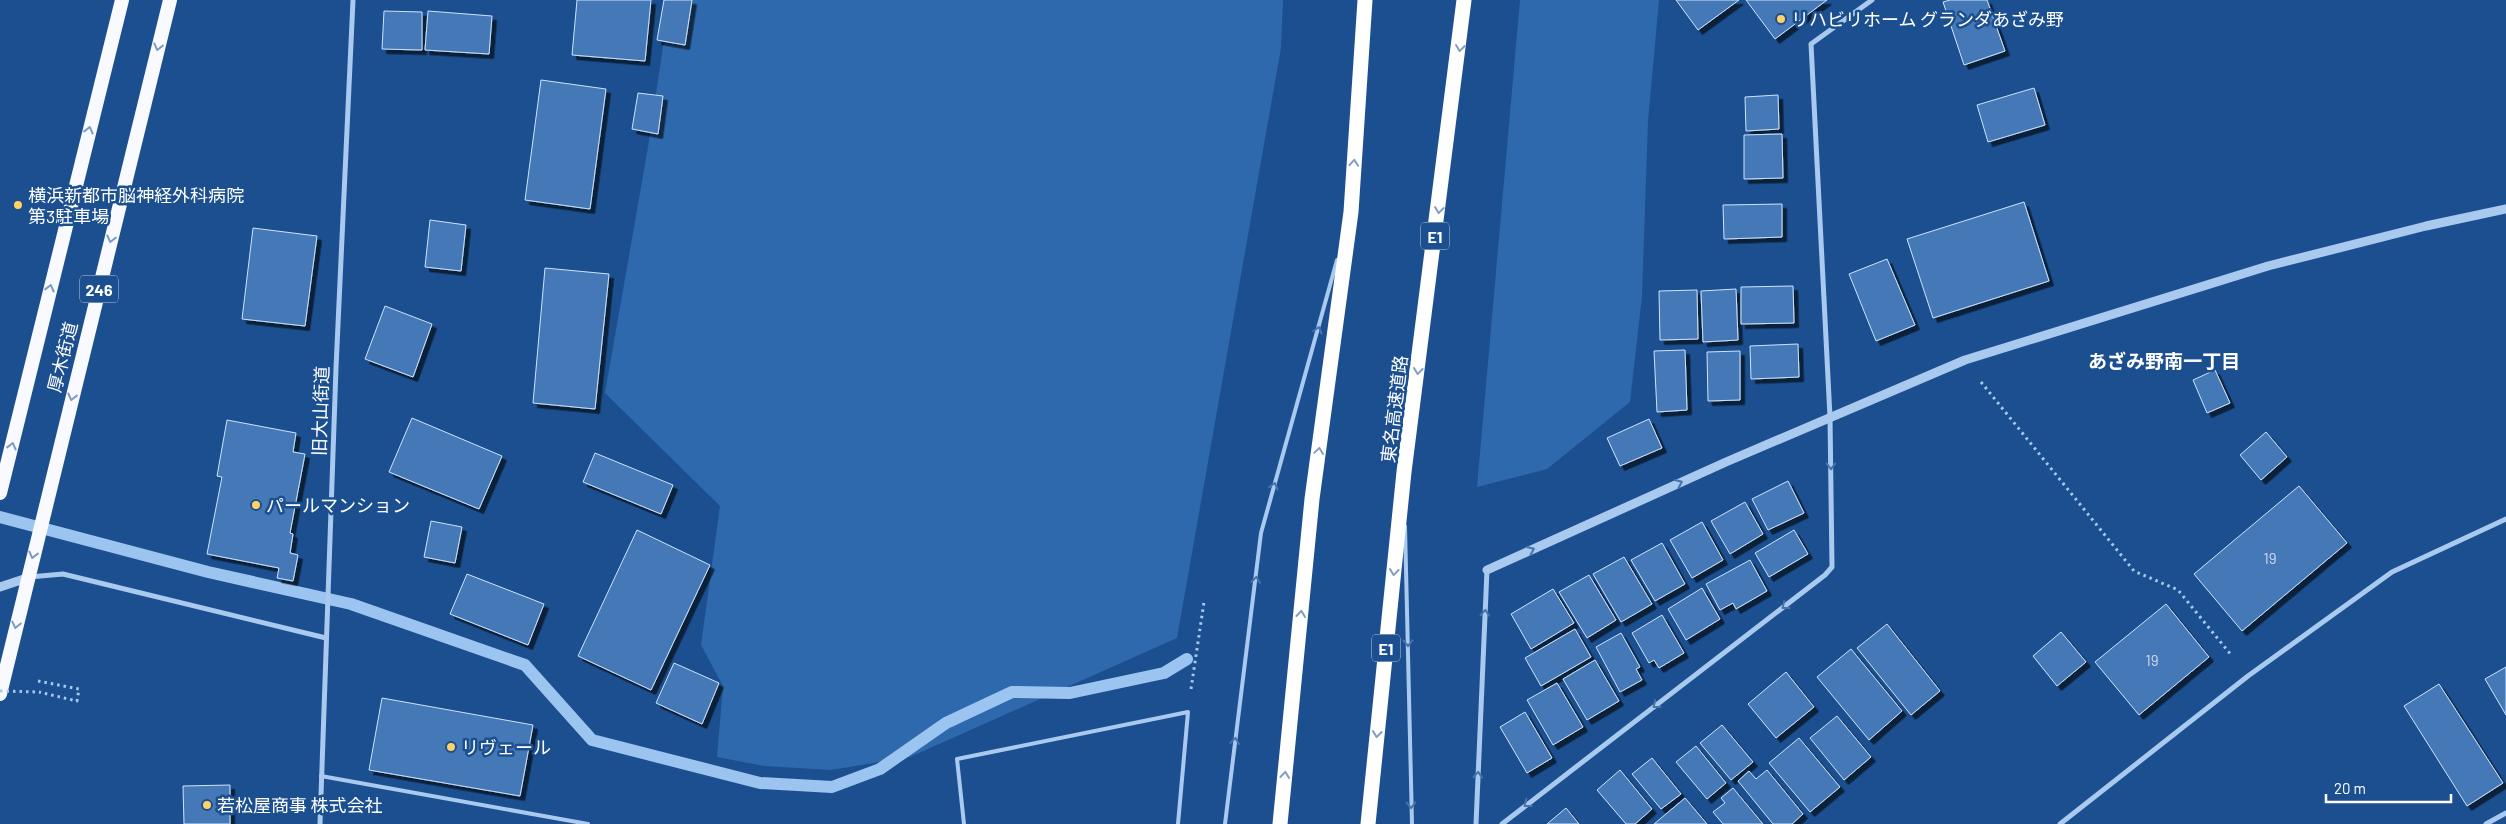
<svg xmlns="http://www.w3.org/2000/svg" width="2506" height="824" font-family="Barlow,'Noto Sans JP',sans-serif">
  <style>
    .green { fill: #2e69ad }
    .lines { fill: none; stroke-linecap: round; stroke-linejoin: round }
    .stream { stroke: #9cc4f0; stroke-width: 12 }
    .building { fill: #4478b7; stroke: #cfe3fa; filter: url(#shadow) }
    .path { stroke: #a9c9ee; stroke-width: 3; stroke-dasharray: 2.5 4; stroke-linecap: butt }
    .service { stroke: #a9c9ee; stroke-width: 4 }
    .minor { stroke: #a9c9ee; stroke-width: 5 }
    .tertiary { stroke: #a9c9ee; stroke-width: 9 }
    .trunk { stroke: #f8faff; stroke-width: 14 }
    .motorway { stroke: #fff; stroke-width: 15 }
    .path-bridge { stroke: #a9c9ee; stroke-width: 3; stroke-dasharray: 2.5 4; stroke-linecap: butt }
    .oneway { stroke: #7e9cc1 }
    .oneway2 { stroke: #829ec1 }
    .oneway3 { stroke: #4674ac }
    .poi-dot { fill: #ffd166; stroke: #1b4f8f; stroke-width: 2 }
    .labels { text-anchor: middle; dominant-baseline: central; stroke-width: 5; stroke-linejoin: round; paint-order: stroke }
    .number-label { font-size: 15px; fill: #d0dded }
    .shield { fill: #1b4f8f; stroke: #bbcadd; stroke-width: 1 }
    .shield-label { font-size: 16px; font-weight: bold; fill: #fff }
    .poi-label { font-size: 18px; fill: #fff; stroke: #1b4f8f; text-anchor: start }
    .street-label { font-size: 18px; fill: #fff; stroke: #1b4f8f }
    .neighbourhood-label { font-size: 19px; font-weight: bold; fill: #fff; stroke: #1b4f8f }
  </style>
  <defs>
    <filter id="shadow"><feDropShadow dx="4.5" dy="4.5" stdDeviation="0" flood-color="#0009"/></filter>
  </defs>
  <rect width="100%" height="100%" fill="#1b4f8f"/>
  <path class="green" d="M670,0H1283L1281,48L1177,638L910,757L831,770L764,766L717,757L723,686L701,645L720,506L605,393L648,147Z
    M1520,0H1659L1648,121L1642,296L1630,402L1547,469L1477,487Z"/>
  <g class="lines">
    <path class="stream" d="M0,517L208,572L351,604L525,665L592,740L760,783L832,787L880,769L946,723L1012,692L1070,693L1164,673L1187,659"/>
  </g>
  <path class="building" d="M577,0H651L645,61L572,55Z
    M664,0H692L685,45L657,40Z
    M1676,0H1739L1698,30Z
    M1746,0H1827L1775,39Z
    M1950,0H1987L2005,51L1964,65L1943,2Z
    M384,11L422,12V50L382,49Z
    M428,11L492,16L489,54L425,50Z
    M541,80L606,89L590,209L525,200Z
    M2034,88L2045,125L1988,142L1977,105Z
    M638,93L663,96L658,134L632,129Z
    M1778,95L1779,129L1746,131L1745,97Z
    M1782,134L1783,178L1744,179V135Z
    M2024,202L2049,281L1933,318L1907,239Z
    M1782,204V237L1724,239L1723,205Z
    M430,220L466,225L461,271L425,267Z
    M253,228L317,236L305,326L242,319Z
    M1887,259L1915,325L1876,341L1849,274Z
    M545,268L609,274L595,409L533,403Z
    M1793,286L1794,323L1741,324V287Z
    M1736,289L1738,340L1703,342L1701,291Z
    M1697,290L1698,339L1660,340L1659,291Z
    M385,306L432,324L413,377L365,359Z
    M1798,344L1799,377L1751,379L1750,346Z
    M1685,350L1687,410L1657,412L1654,351Z
    M1740,351V400L1708,401L1707,352Z
    M2215,370L2230,403L2207,413L2193,380Z
    M412,418L502,456L479,509L389,472Z
    M1649,419L1662,448L1620,466L1607,438Z
    M227,420L296,433L293,452L305,454L290,533L293,534L290,553L298,555L293,581L277,578L279,568L207,554L222,477L217,476Z
    M2266,432L2287,457L2261,480L2240,455Z
    M595,453L673,485L661,514L583,482Z
    M1788,481L1804,513L1768,530L1752,499Z
    M2299,486L2347,543L2242,631L2194,574Z
    M1745,502L1763,534L1730,554L1711,521Z
    M431,521L462,527L455,563L424,557Z
    M1702,522L1723,560L1692,578L1670,540Z
    M637,530L710,565L651,690L578,656Z
    M1794,530L1808,554L1769,577L1755,553Z
    M1662,543L1685,584L1655,601L1631,560Z
    M1624,557L1652,604L1621,622L1593,574Z
    M1750,560L1767,591L1736,609L1733,603L1720,610L1706,584Z
    M467,574L544,604L528,645L450,614Z
    M1589,575L1616,620L1587,638L1559,592Z
    M1702,588L1720,619L1686,640L1668,609Z
    M1553,589L1574,623L1531,649L1511,614Z
    M2166,604L2209,657L2139,715L2095,662Z
    M1662,615L1684,653L1659,668L1654,660L1649,663L1632,633Z
    M1887,624L1940,691L1911,715L1857,648Z
    M1575,629L1591,657L1541,686L1525,658Z
    M2061,632L2086,662L2057,686L2033,656Z
    M1621,633L1640,667L1636,669L1642,680L1620,692L1596,647Z
    M1851,649L1902,711L1869,740L1817,677Z
    M1595,660L1619,701L1587,720L1563,679Z
    M674,663L719,683L702,724L656,703Z
    M2506,667V715L2485,679Z
    M1786,672L1814,707L1776,738L1748,704Z
    M1557,683L1583,727L1553,745L1527,700Z
    M2439,684L2503,783L2467,806L2404,706Z
    M382,698L533,725L520,796L369,770Z
    M1525,712L1552,758L1527,773L1500,727Z
    M1837,716L1871,757L1844,780L1810,738Z
    M1722,725L1753,762L1731,780L1700,743Z
    M1799,738L1840,787L1810,812L1769,763Z
    M1696,746L1726,783L1707,799L1676,762Z
    M1652,758L1681,794L1661,809L1632,774Z
    M1620,770L1652,809L1635,824H1626L1597,790Z
    M1767,770L1803,814L1792,824H1773L1738,781L1749,771L1756,779Z
    M230,785V824H184L183,786Z
    M1733,788L1763,824H1723L1713,812L1725,803L1721,798Z
    M1685,798L1707,824H1654Z
    M1566,808L1579,824H1547Z"/>
  <g class="lines">
    <path class="path" d="M1981,382L2134,571L2178,590L2232,656
      M38,681L79,689L77,701L39,692
      M1191,689L1204,602"/>
    <path class="service" d="M1405,526L1412,824
      M321,776L588,824
      M964,824L957,759L1188,712L1178,824
      M1225,824L1261,533L1337,260"/>
    <path class="minor" d="M29,577L63,574L326,638
      M320,824L336,368L353,0
      M1476,824L1487,570
      M1502,824L1825,575L1832,567L1830,417L1811,44L1872,0
      M2060,824L2248,676L2392,572L2506,519
      M2486,824L2506,813"/>
    <path class="tertiary" d="M1487,570L1726,462L1965,360L2268,266L2426,226L2506,209
      M0,587L27,578"/>
    <path class="trunk" d="M0,493L122,0
      M0,694L170,0"/>
    <path class="motorway" d="M1280,824L1312,499L1351,212L1365,0
      M1368,824L1404,472L1464,0"/>
    <path class="path-bridge" d="M0,691L39,692"/>
  </g>
  <defs><path id="oneway-chevron" d="M-2-3.5L2.5 0L-2 3.5" fill="none" stroke-width="1.6" stroke-linecap="round" stroke-linejoin="round" transform="scale(1.25)"/></defs>
  <g class="oneway">
    <use href="#oneway-chevron" transform="translate(158 47) rotate(104)"/>
    <use href="#oneway-chevron" transform="translate(89 130) rotate(-76)"/>
    <use href="#oneway-chevron" transform="translate(111 239) rotate(104)"/>
    <use href="#oneway-chevron" transform="translate(50 288) rotate(-76)"/>
    <use href="#oneway-chevron" transform="translate(72 397) rotate(104)"/>
    <use href="#oneway-chevron" transform="translate(12 446) rotate(-76)"/>
    <use href="#oneway-chevron" transform="translate(33 555) rotate(104)"/>
    <use href="#oneway-chevron" transform="translate(16 625) rotate(103)"/>
  </g>
  <g class="oneway2">
    <use href="#oneway-chevron" transform="translate(1460 48) rotate(97)"/>
    <use href="#oneway-chevron" transform="translate(1354 163) rotate(-86)"/>
    <use href="#oneway-chevron" transform="translate(1439 210) rotate(97)"/>
    <use href="#oneway-chevron" transform="translate(1418 371) rotate(97)"/>
    <use href="#oneway-chevron" transform="translate(1319 451) rotate(-82)"/>
    <use href="#oneway-chevron" transform="translate(1394 572) rotate(96)"/>
    <use href="#oneway-chevron" transform="translate(1301 614) rotate(-84)"/>
    <use href="#oneway-chevron" transform="translate(1377 734) rotate(96)"/>
    <use href="#oneway-chevron" transform="translate(1285 775) rotate(-84)"/>
  </g>
  <g class="oneway3">
    <use href="#oneway-chevron" transform="translate(1318 330) rotate(-74)"/>
    <use href="#oneway-chevron" transform="translate(1831 466) rotate(89)"/>
    <use href="#oneway-chevron" transform="translate(1679 483) rotate(-24)"/>
    <use href="#oneway-chevron" transform="translate(1274 486) rotate(-74)"/>
    <use href="#oneway-chevron" transform="translate(1531 550) rotate(-24)"/>
    <use href="#oneway-chevron" transform="translate(1256 580) rotate(-83)"/>
    <use href="#oneway-chevron" transform="translate(1785 606) rotate(142)"/>
    <use href="#oneway-chevron" transform="translate(1485 613) rotate(-87)"/>
    <use href="#oneway-chevron" transform="translate(1408 643) rotate(89)"/>
    <use href="#oneway-chevron" transform="translate(1656 705) rotate(142)"/>
    <use href="#oneway-chevron" transform="translate(1235 741) rotate(-83)"/>
    <use href="#oneway-chevron" transform="translate(1478 775) rotate(-87)"/>
    <use href="#oneway-chevron" transform="translate(1527 804) rotate(142)"/>
    <use href="#oneway-chevron" transform="translate(1411 805) rotate(89)"/>
  </g>
  <g class="poi-dot">
    <circle cx="1781" cy="19" r="5"/>
    <circle cx="18" cy="205" r="5"/>
    <circle cx="256" cy="505" r="5"/>
    <circle cx="451" cy="747" r="5"/>
    <circle cx="207" cy="805" r="5"/>
  </g>
  <g class="labels">
    <g class="number-label">
      <text x="2270" y="558">19</text>
      <text x="2152" y="660">19</text>
    </g>
    <g class="shield">
      <rect x="1421" y="222.5" width="28" height="27" rx="4"/>
      <rect x="80" y="275.5" width="38" height="27" rx="4"/>
      <rect x="1372" y="634.5" width="28" height="27" rx="4"/>
    </g>
    <g class="shield-label">
      <text x="1435" y="236">E1</text>
      <text x="99" y="289">246</text>
      <text x="1386" y="648">E1</text>
    </g>
    <g class="poi-label">
      <text x="1791" y="19">リハビリホーム グランダあざみ野</text>
      <text x="28" y="195">横浜新都市脳神経外科病院<tspan x="28" dy="21">第3駐車場</tspan></text>
      <text x="266" y="505">パールマンション</text>
      <text x="461" y="747">リヴェール</text>
      <text x="217" y="805">若松屋商事 株式会社</text>
    </g>
    <g class="street-label">
      <text transform="translate(62 357) rotate(-76)">厚木街道</text>
      <text transform="translate(1394 409) rotate(-83)">東名高速道路</text>
      <text transform="translate(320 411) rotate(-88)">旧大山街道</text>
    </g>
    <g class="neighbourhood-label">
      <text x="2164" y="360">あざみ野南一丁目</text>
    </g>
  </g>
  <path d="M2326 794v8h125v-8" fill="none" stroke="#ffffff" stroke-width="2.5"/>
  <text x="2334" y="794" font-size="15" fill="#ffffff" stroke="#1b4f8f" stroke-width="4" paint-order="stroke">20 m</text>
</svg>
